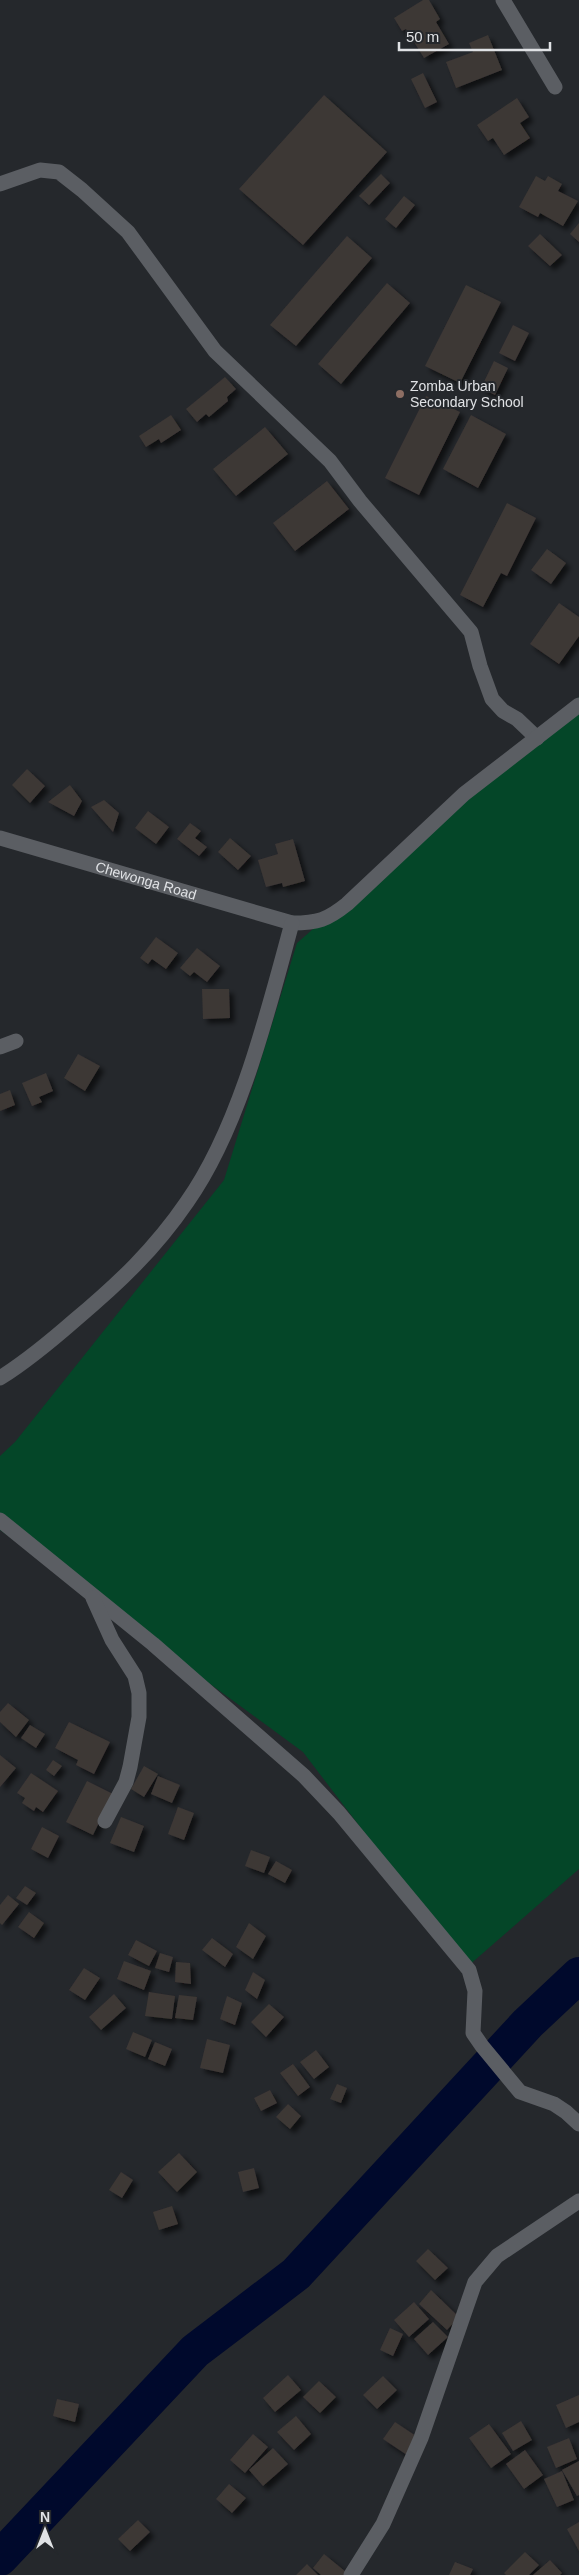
<svg xmlns="http://www.w3.org/2000/svg" width="579" height="2575" font-family="Arial,sans-serif">
  <style>
    .green { fill: #044628 }
    .lines { fill: none; stroke-linecap: round; stroke-linejoin: round }
    .river { stroke: #00092c; stroke-width: 36 }
    .building { fill: #3d3735; filter: url(#shadow) }
    .minor { stroke: #5b5e63; stroke-width: 15 }
    .education-dot { fill: #8d6e63; stroke: #25282c; stroke-width: 2 }
    .labels { text-anchor: middle; dominant-baseline: central; stroke-width: 4; stroke-linejoin: round; paint-order: stroke }
    .poi-label { font-size: 14px; fill: #e0e2e5; stroke: #25282c; text-anchor: start }
    .street-label { font-size: 14px; fill: #e0e2e5; stroke: #25282c }
  </style>
  <defs>
    <filter id="shadow"><feDropShadow dx="4.5" dy="4.5" stdDeviation="2.5" flood-color="#0009"/></filter>
  </defs>
  <rect width="100%" height="100%" fill="#25282c"/>
  <path class="green" d="M579,697V1869L467,1967L303,1752L0,1530V1456L15,1442L224,1180L297,943Z"/>
  <g class="lines">
    <path class="river" d="M0,2558L195,2351L296,2274L528,2023L579,1975"/>
  </g>
  <path class="building" d="M423,0H429L440,19L436,22L449,44L424,58L406,29L402,31L394,18Z
    M488,35L502,70L456,88L446,62L473,52L469,43Z
    M423,73L437,102L425,108L411,79Z
    M324,95L387,152L303,245L239,189Z
    M517,98L529,117L520,123L530,138L504,155L493,138L488,141L477,125Z
    M381,174L390,183L369,205L359,196Z
    M536,176L545,181L548,176L562,184L558,191L578,201L563,226L540,213L538,217L519,207Z
    M404,196L415,205L396,228L385,219Z
    M579,223V242L570,234Z
    M540,234L562,255L550,266L528,246Z
    M347,236L372,258L296,346L270,325Z
    M387,283L410,303L341,384L318,364Z
    M466,285L501,302L460,383L425,366Z
    M513,325L529,333L515,361L499,353Z
    M494,361L508,368L495,395L481,388Z
    M225,377L236,389L227,397L228,401L209,417L206,414L197,422L186,409Z
    M426,396L460,412L419,495L385,478Z
    M171,415L181,430L161,443L159,439L146,447L139,436Z
    M471,415L506,434L478,488L443,469Z
    M265,427L288,454L236,496L213,469Z
    M327,481L349,509L295,551L273,523Z
    M507,503L536,518L507,576L501,573L483,607L460,595Z
    M547,549L566,563L551,584L531,570Z
    M559,603L579,617V636L559,664L530,644Z
    M27,769L45,786L30,803L12,785Z
    M70,785L82,801L74,816L48,802Z
    M104,800L119,813L113,832L91,807Z
    M148,811L169,827L156,844L135,828Z
    M190,823L201,831L195,838L207,847L199,856L177,839Z
    M230,838L251,856L238,870L218,852Z
    M293,839L305,881L283,887L282,883L266,887L258,860L278,854L275,844Z
    M156,937L178,953L166,969L152,959L148,964L140,958Z
    M197,948L220,966L207,982L194,972L190,976L180,968Z
    M202,989H229L230,1018L203,1019Z
    M78,1054L100,1066L85,1091L64,1078Z
    M46,1073L53,1091L39,1097L42,1102L32,1106L22,1083Z
    M10,1090L15,1105L0,1111V1094Z
    M8,1703L29,1720L16,1737L0,1722V1712Z
    M69,1722L110,1742L94,1774L76,1765L78,1760L55,1748Z
    M30,1725L45,1734L36,1748L21,1738Z
    M0,1755L16,1768L0,1787Z
    M53,1760L62,1766L54,1776L46,1770Z
    M144,1766L158,1774L144,1797L131,1789Z
    M31,1773L58,1791L43,1812L36,1807L34,1811L22,1803L25,1798L17,1793Z
    M158,1776L180,1785L172,1803L151,1794Z
    M87,1781L113,1794L93,1835L66,1822Z
    M178,1807L194,1813L184,1840L168,1834Z
    M121,1817L144,1826L134,1852L110,1843Z
    M42,1827L59,1836L48,1858L31,1849Z
    M251,1850L270,1857L264,1873L245,1866Z
    M276,1861L292,1870L285,1883L268,1874Z
    M25,1886L36,1893L27,1905L16,1898Z
    M8,1895L19,1904L2,1925L0,1923V1905Z
    M29,1912L44,1923L34,1938L18,1927Z
    M249,1923L266,1936L253,1959L236,1947Z
    M212,1938L233,1954L225,1967L202,1950Z
    M136,1940L157,1951L149,1966L128,1955Z
    M160,1953L173,1957L169,1972L155,1968Z
    M124,1961L151,1971L144,1990L117,1979Z
    M176,1962L190,1963L191,1984L175,1982Z
    M84,1968L100,1978L85,2000L69,1990Z
    M253,1972L265,1980L257,1999L245,1990Z
    M149,1992L175,1996L172,2019L145,2016Z
    M114,1994L126,2008L101,2030L89,2017Z
    M179,1995L197,1997L193,2020L175,2018Z
    M227,1996L242,2003L235,2025L220,2019Z
    M269,2004L284,2017L266,2037L251,2022Z
    M133,2032L152,2040L145,2057L126,2049Z
    M207,2039L230,2045L223,2073L200,2068Z
    M155,2042L172,2049L165,2066L148,2059Z
    M316,2050L329,2067L314,2079L300,2062Z
    M293,2064L310,2087L298,2096L280,2073Z
    M337,2084L347,2088L341,2103L330,2099Z
    M270,2090L277,2103L261,2111L254,2098Z
    M288,2104L301,2116L290,2129L276,2117Z
    M179,2153L197,2172L177,2192L158,2172Z
    M254,2168L259,2188L243,2192L238,2172Z
    M121,2172L133,2180L122,2198L109,2190Z
    M172,2206L178,2224L159,2230L153,2212Z
    M428,2249L448,2268L435,2280L416,2261Z
    M431,2290L459,2317L447,2330L419,2304Z
    M414,2302L429,2319L409,2337L394,2320Z
    M433,2322L448,2337L428,2355L414,2339Z
    M390,2328L403,2334L393,2356L380,2350Z
    M288,2375L301,2390L275,2412L263,2398Z
    M383,2376L397,2390L377,2409L363,2395Z
    M319,2381L336,2397L320,2413L303,2397Z
    M579,2395V2422L566,2428L556,2405Z
    M57,2399L79,2404L75,2422L53,2416Z
    M296,2416L311,2434L294,2450L277,2432Z
    M521,2421L532,2440L513,2451L502,2433Z
    M395,2422L419,2438L407,2455L383,2439Z
    M489,2424L511,2454L491,2468L469,2438Z
    M253,2434L268,2447L245,2473L230,2460Z
    M569,2438L577,2459L556,2468L547,2447Z
    M273,2448L288,2464L263,2486L249,2470Z
    M525,2450L543,2475L524,2489L506,2464Z
    M579,2461V2495L577,2496L562,2470Z
    M562,2471L574,2500L557,2507L544,2479Z
    M229,2484L246,2498L232,2513L216,2499Z
    M138,2520L150,2532L130,2551L118,2539Z
    M579,2522V2551L567,2529Z
    M525,2552L539,2565L529,2575H506L504,2573Z
    M324,2554L346,2572L344,2575H321L313,2568Z
    M550,2560L562,2573L560,2575H533Z
    M455,2562L473,2569L470,2575H449Z
    M307,2564L318,2575H296Z"/>
  <g class="lines">
    <g class="minor">
      <path d="M503,0L555,87"/>
      <path d="M0,184L40,170L59,172L82,190L128,232L215,351L330,461L360,501L471,632L480,666L492,699L503,711L517,719L537,738"/>
      <path id="s1" d="M0,838L292,923C318,923 327,920 347,904L464,794L579,705"/>
      <path d="M0,1047L16,1041"/>
      <path d="M0,1378C27,1361 51,1341 75,1320C118,1284 155,1249 187,1202C240,1127 268,1011 292,923"/>
      <path d="M0,1520L153,1644L304,1776L339,1813L469,1970L475,1991L473,2033L482,2046L520,2092L554,2104L566,2112L579,2124"/>
      <path d="M93,1598L112,1640L135,1676L139,1693V1717L130,1767L126,1782L105,1821"/>
      <path d="M351,2575L383,2524L421,2438L475,2282L497,2256L579,2201"/>
    </g>
  </g>
  <circle class="education-dot" cx="400" cy="394" r="5"/>
  <g class="labels">
    <g class="poi-label">
      <text x="410" y="386">Zomba Urban<tspan x="410" dy="16">Secondary School</tspan></text>
    </g>
    <g class="street-label">
      <text stroke="none"><textPath href="#s1" startOffset="152">Chewonga Road</textPath></text>
    </g>
  </g>
  <g transform="translate(45 2530)" stroke="#25282c" stroke-width="4" paint-order="stroke">
  <path d="M0-4L9 19L0 12L-9 19Z" fill="#e0e2e5"/>
  <text y="-8" font-size="14" font-weight="bold" text-anchor="middle" fill="#e0e2e5">N</text>
  </g>
  <path d="M399 42v8h151v-8" fill="none" stroke="#e0e2e5" stroke-width="2.5"/>
  <text x="406" y="42" font-size="15" fill="#e0e2e5" stroke="#25282c" stroke-width="4" paint-order="stroke">50 m</text>
</svg>
